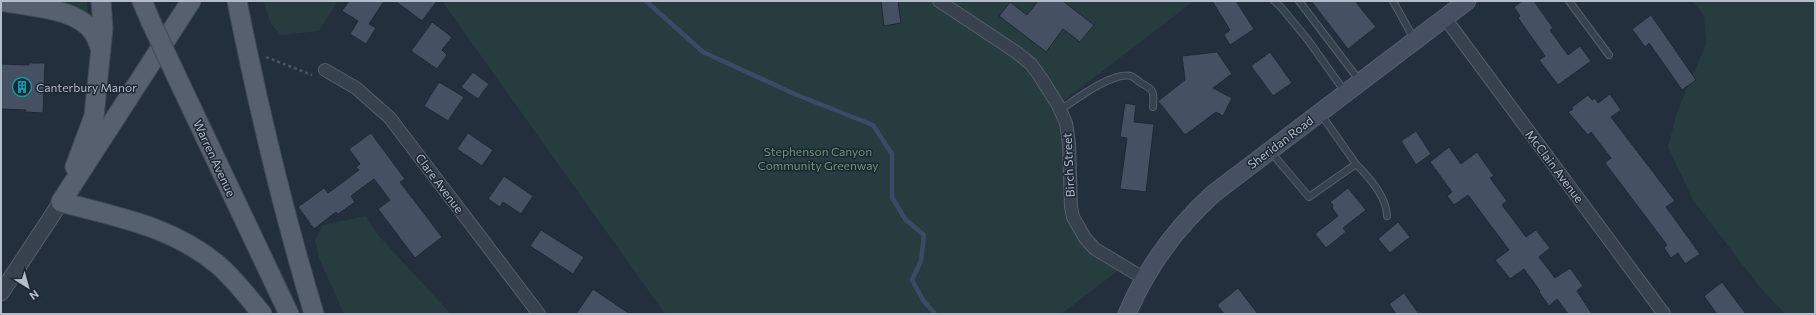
<svg xmlns="http://www.w3.org/2000/svg" width="1816" height="315" font-family="Commissioner,sans-serif">
  <style>
    .green { fill: #263c3f }
    .lines { fill: none; stroke-linecap: round; stroke-linejoin: round }
    .stream { stroke: #394c67; stroke-width: 4.5 }
    .building { fill: #455162; stroke: #1f2835 }
    .service-casing { stroke: #565f6c; stroke-width: 8 }
    .minor-casing { stroke: #565f6c; stroke-width: 14 }
    .tertiary-casing { stroke: #565f6c; stroke-width: 17 }
    .secondary-casing { stroke: #565f6c; stroke-width: 19 }
    .primary-casing { stroke: #414a57; stroke-width: 21 }
    .path { stroke: #44595c; stroke-width: 2.5; stroke-dasharray: 3 3; stroke-linecap: butt }
    .service { stroke: #38414e; stroke-width: 6 }
    .minor { stroke: #38414e; stroke-width: 12 }
    .tertiary { stroke: #38414e; stroke-width: 15 }
    .secondary { stroke: #465061; stroke-width: 17 }
    .primary { stroke: #56606e; stroke-width: 19 }
    .primary-bridge-casing { stroke: #414a57; stroke-width: 21; stroke-linecap: butt }
    .primary-bridge { stroke: #56606e; stroke-width: 19 }
    .labels { text-anchor: middle; dominant-baseline: central; stroke-width: 3; stroke-linejoin: round; paint-order: stroke }
    .poi-label { font-size: 12px; fill: #b4bcc9; stroke: #1d2633; text-anchor: start }
    .street-label { font-size: 12px; fill: #b4bcc9; stroke: #1d2633 }
    .park-label { font-size: 12px; fill: #6b9a76; stroke: #1d2633 }
  </style>
  <rect width="100%" height="100%" fill="#242f3e"/>
  <path class="green" d="M47,1H87L88,12L76,7Z
    M263,1H338L319,31L281,35L271,24Z
    M442,1H1194L1058,105L1066,123L1071,207L1085,238L1123,267L1061,314H665Z
    M1693,1H1815V314H1785L1759,286L1693,200L1668,147L1677,112L1706,44L1704,16Z
    M366,216L377,234L451,314H344L319,258L315,241L323,225Z"/>
  <g class="lines">
    <path class="stream" d="M646,1L703,52L797,95L873,125L892,154V197L905,219L924,235L921,261L912,280L923,300L935,314"/>
  </g>
  <path class="building" d="M349,1H384L369,24L376,28L366,44L350,34L358,21L342,11Z
    M395,1H437L422,21Z
    M881,1H898L901,23L884,26Z
    M1038,1H1063L1094,25L1080,42L1063,29L1046,52L999,16L1010,2L1027,15Z
    M1212,1H1236L1254,29L1230,45L1224,35L1230,30Z
    M1311,1H1355L1376,27L1348,49Z
    M1522,1H1534L1553,28L1550,30L1568,55L1580,46L1591,61L1558,85L1539,60L1545,56L1518,18L1520,16L1514,7Z
    M1651,15L1696,80L1682,90L1649,43L1645,47L1632,29Z
    M432,22L452,37L442,50L447,55L437,69L411,51Z
    M1217,52L1232,74L1213,88L1232,98L1223,116L1216,112L1185,135L1158,101L1185,80L1182,56Z
    M1270,52L1292,83L1273,96L1251,66Z
    M29,63H45L43,113L25,112L26,110L1,109V64L29,65Z
    M473,72L489,84L478,99L461,87Z
    M439,82L464,97L448,121L424,106Z
    M1610,94L1621,110L1611,117L1675,201L1666,207L1700,254L1685,264L1678,253L1671,258L1664,248L1667,245L1605,163L1611,158L1591,132L1588,135L1568,112L1573,109L1571,108L1588,95L1592,100L1595,98L1598,103Z
    M1125,103L1136,105L1134,122L1154,124L1146,192L1120,189L1127,138L1120,137Z
    M1416,131L1431,154L1416,165L1401,141Z
    M371,133L405,179L400,182L442,237L415,258L378,209L390,200L374,179L351,196L355,202L338,214L336,212L314,229L298,207L324,188L328,193L359,170L356,167L360,164L349,149Z
    M468,133L493,150L482,166L457,149Z
    M1449,147L1461,164L1477,152L1494,176L1490,178L1507,201L1502,205L1526,237L1536,230L1550,248L1539,257L1555,278L1570,268L1583,286L1577,291L1592,314H1568L1557,299L1549,306L1539,292L1540,291L1524,269L1510,279L1495,260L1509,250L1468,195L1454,205L1447,196L1452,192L1430,162Z
    M504,176L533,196L521,214L503,202L500,207L488,199Z
    M1348,188L1366,210L1343,228L1346,232L1326,248L1315,234L1338,216L1332,208L1333,205L1330,202Z
    M1398,222L1410,237L1390,253L1378,239Z
    M541,230L584,257L573,274L530,246Z
    M1722,282L1746,314H1717L1704,296Z
    M1238,288L1258,314H1224L1217,305Z
    M593,289L630,314H576Z
    M1404,293L1419,314H1396L1389,304Z"/>
  <g class="lines">
    <g class="service-casing">
      <path id="service" d="M1274,1L1280,6L1308,40L1345,92
        M1299,1L1359,80
        M1393,1L1414,39
        M1569,1L1609,55
        M1060,110C1075,100 1113,71 1131,76C1134,77 1138,81 1141,83C1155,90 1154,93 1153,107
        M1270,151L1309,197L1356,164L1320,113
        M1356,164C1369,177 1387,197 1387,216"/>
    </g>
    <g class="minor-casing">
      <path id="minor" d="M939,1L1016,52L1031,64L1041,78L1058,105L1066,123L1069,144L1071,207L1073,217L1085,238L1095,249L1145,279
        M1445,18L1664,314
        M325,70L356,88L390,118L539,314"/>
    </g>
    <g class="tertiary-casing">
      <path id="tertiary" d="M1,293L61,202"/>
    </g>
    <g class="secondary-casing">
      <path id="secondary" d="M1127,314C1146,269 1177,227 1213,194L1467,1"/>
    </g>
    <g class="primary-casing">
      <path id="primary" d="M1,1C29,7 76,7 94,33C97,38 99,45 101,50
        M142,1L151,22
        M237,1C258,106 283,211 314,314
        M182,88L289,314
        M75,167L94,116L103,28L101,1
        M61,202L191,1
        M61,202C117,217 171,226 217,264C234,278 248,297 262,314"/>
    </g>
    <path class="path" d="M266,57L312,75"/>
    <use href="#service" class="service"/>
    <use href="#minor" class="minor"/>
    <use href="#tertiary" class="tertiary"/>
    <use href="#secondary" class="secondary"/>
    <use href="#primary" class="primary"/>
    <g class="primary-bridge-casing">
      <path id="primary-bridge" d="M151,22L182,88"/>
    </g>
    <use href="#primary-bridge" class="primary-bridge"/>
  </g>
  <defs>
    <g id="building-ring" transform="scale(1)"><circle r="9.5" fill="#1d2633" stroke="#0f9aa8" stroke-width="1.5"/><path d="M-4-6H4V6H1V3H-1V6H-4ZM-2.5-4.3h1.7v1.8h-1.7ZM.8-4.3h1.7v1.8H.8ZM-2.5-1h1.7V.8h-1.7ZM.8-1h1.7V.8H.8Z" fill="#0f9aa8"/></g>
  </defs>
  <g fill-rule="evenodd">
    <use href="#building-ring" x="22" y="87"/>
  </g>
  <g class="labels">
    <g class="poi-label">
      <text x="36" y="87">Canterbury Manor</text>
    </g>
    <g class="street-label">
      <text transform="translate(1280 142) rotate(-37)">Sheridan Road</text>
      <text transform="translate(215 158) rotate(65)">Warren Avenue</text>
      <text transform="translate(1068 165) rotate(-93)">Birch Street</text>
      <text transform="translate(1555 166) rotate(53)">McClain Avenue</text>
      <text transform="translate(440 183) rotate(53)">Clare Avenue</text>
    </g>
    <g class="park-label">
      <text x="818" y="151">Stephenson Canyon<tspan x="818" dy="14">Community Greenway</tspan></text>
    </g>
  </g>
  <rect width="1816" height="315" fill="none" stroke="#b4bcc9" stroke-width="4"/>
  <g transform="translate(28 287) rotate(143)" stroke="#1d2633" stroke-width="3" paint-order="stroke">
  <path d="M0-3L7 15L0 10L-7 15Z" fill="#b4bcc9"/>
  <text y="-6" font-size="11" font-weight="bold" text-anchor="middle" fill="#b4bcc9">N</text>
  </g>
</svg>
